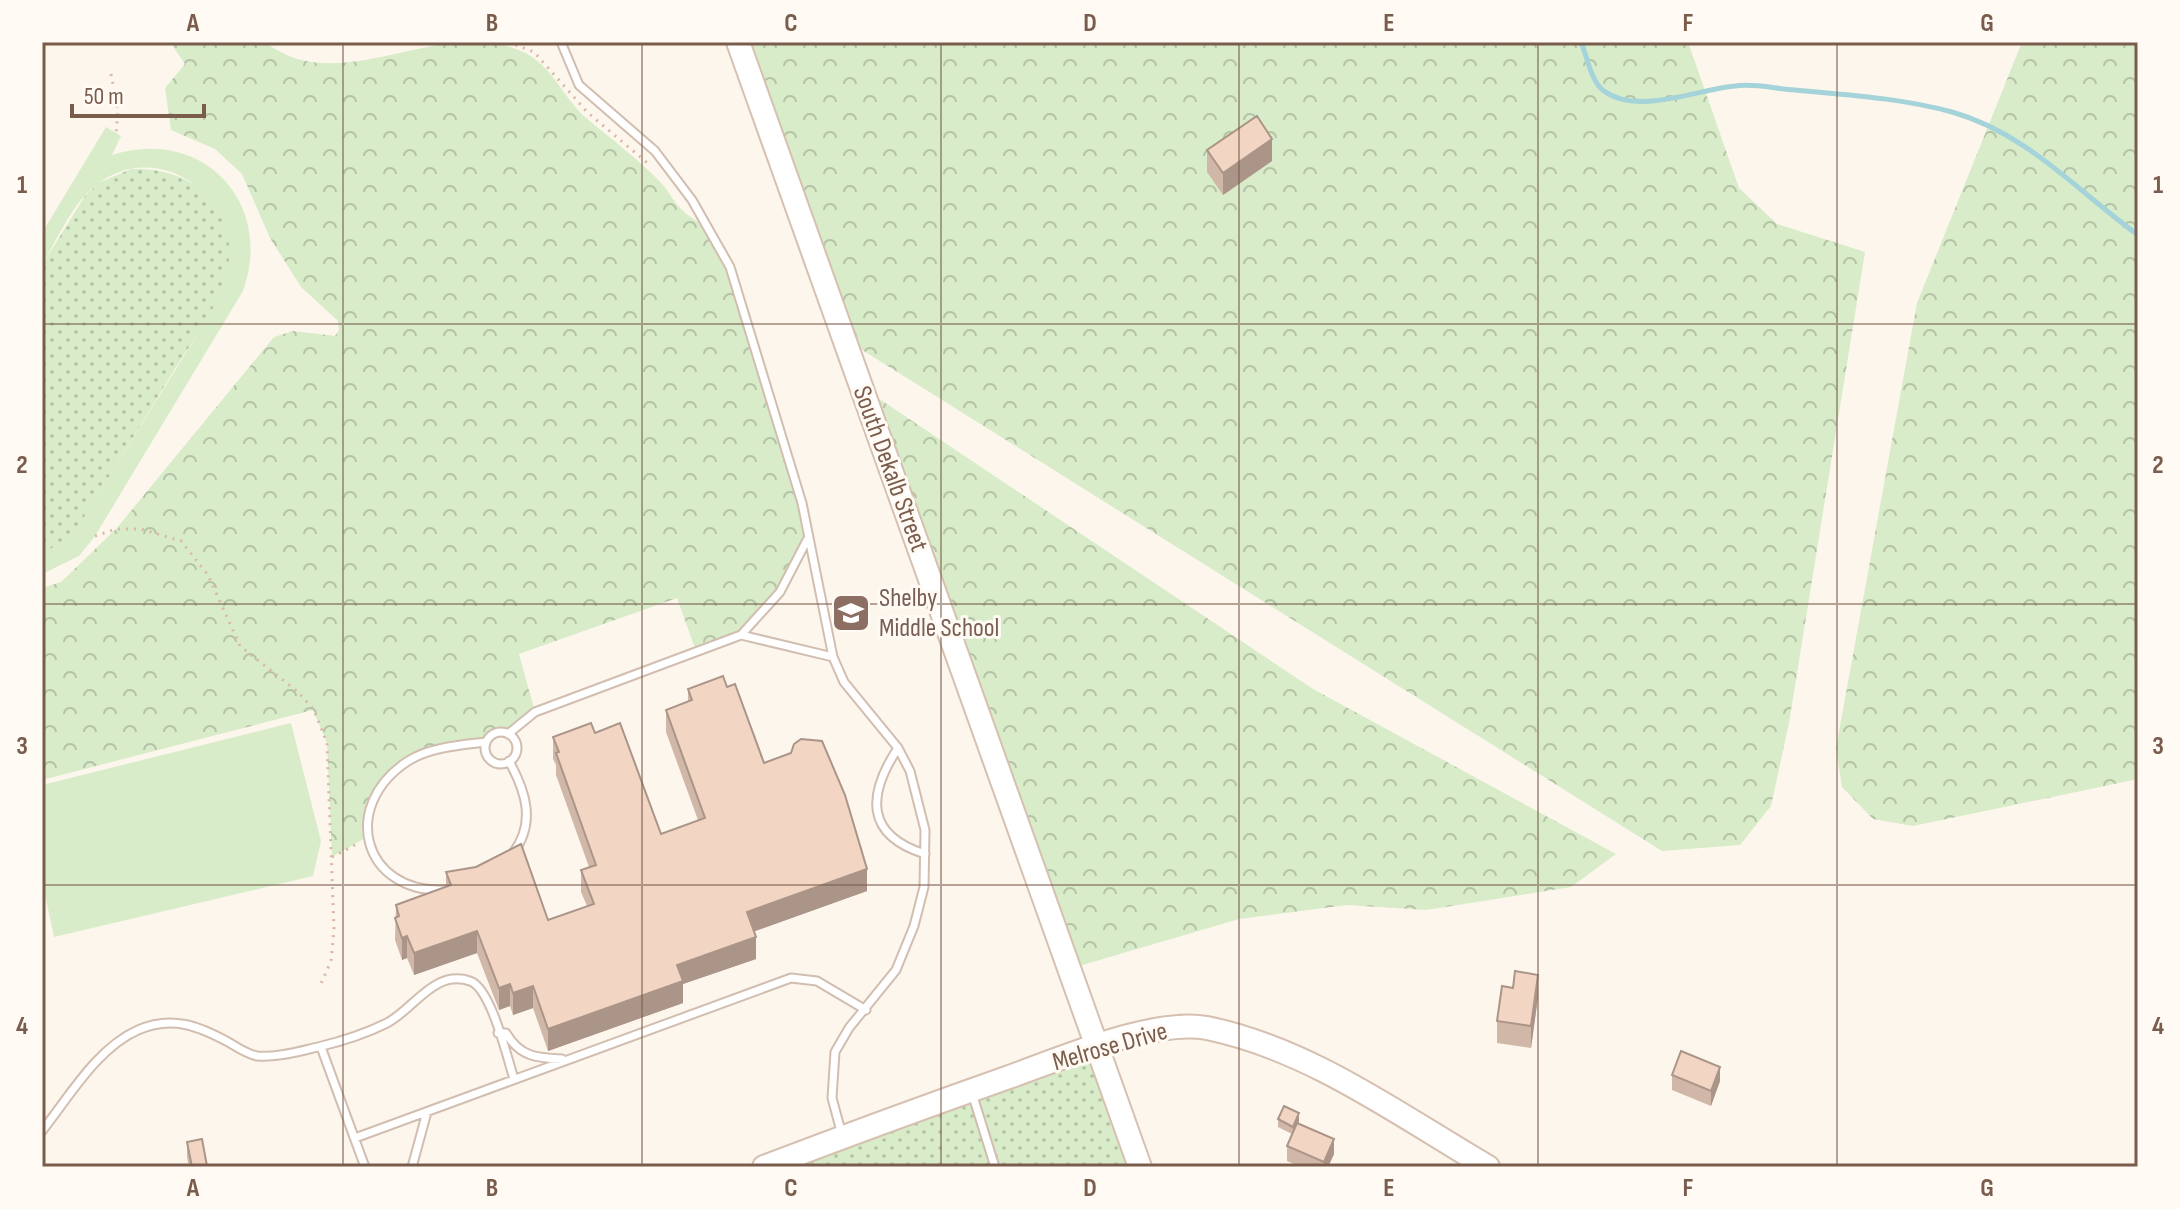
<svg xmlns="http://www.w3.org/2000/svg" width="2180" height="1209" font-family="'Sofia Sans Condensed',sans-serif">
  <style>
    .grass { fill: url(#grass-dots) }
    .forest { fill: url(#forest-crowns) }
    .pitch { fill: #d8ecc9 }
    .lines { fill: none; stroke-linecap: round; stroke-linejoin: round }
    .stream { stroke: #a5d3da; stroke-width: 5 }
    .lane-casing { stroke: #d1beb0; stroke-width: 11 }
    .secondary-casing { stroke: #d6c0b0; stroke-width: 26 }
    .path { stroke: #d9b8a5; stroke-width: 3; stroke-dasharray: 2 6; stroke-linecap: butt }
    .lane { stroke: #fff; stroke-width: 7 }
    .secondary { stroke: #fff; stroke-width: 22 }
    .wall { fill: #d1b7a8 }
    .shaded-wall { fill: #aa9588 }
    .building { fill: #f3d5c3; stroke: #aa9588; stroke-width: 2 }
    .grid { fill: none; stroke: #7a5c4d; stroke-width: 2; stroke-opacity: 0.55 }
    .labels { text-anchor: middle; dominant-baseline: central; stroke-width: 6; stroke-linejoin: round; paint-order: stroke }
    .street-label { font-size: 26px; fill: #7a5c4d; stroke: #fffaf3 }
    .education-label { font-size: 26px; fill: #785e54; stroke: #fffaf3; text-anchor: start }
    .neatline { fill: none; stroke: #7a5c4d; stroke-width: 3 }
    .grid-label { font-size: 26px; text-anchor: middle; font-weight: bold; fill: #7a5c4d }
  </style>
  <defs>
    <pattern id="grass-dots" width="8" height="8" patternUnits="userSpaceOnUse" patternTransform="scale(2)"><rect width="8" height="8" fill="#d8ecc9"/><path d="M2 2h.1M6 6h.1" fill="none" stroke="#b4c2a5" stroke-width="1.8" stroke-linecap="round"/></pattern>
    <pattern id="forest-crowns" width="20" height="18" patternUnits="userSpaceOnUse" patternTransform="scale(2)"><rect width="20" height="18" fill="#d8ecc9"/><path d="M2 6a3 3 0 1 1 6 0M12 15a3 3 0 1 1 6 0" fill="none" stroke="#b4c2a5"/></pattern>
  </defs>
  <rect width="100%" height="100%" fill="#fdf6ec"/>
  <path class="grass" d="M131,169C201,166 249,218 223,288C212,316 192,342 176,367C144,420 112,472 80,524L62,543L42,553V265L85,196L98,183Z
    M1097,1046L1140,1167H764Z"/>
  <path class="forest" d="M170,42H265C342,103 446,9 529,55C552,68 565,99 585,117C611,139 640,160 663,185C669,192 674,202 681,209C690,219 706,224 714,235C733,265 813,512 807,541C802,562 759,620 741,634C730,643 710,646 696,651L677,598L519,654L535,712L508,734L495,733L486,742L420,755L379,786L367,837L332,857L327,743L313,710L42,780V588L61,582L116,529L274,337L293,331L335,336L339,330L338,321L301,287L270,238L242,174L215,149L171,130L165,88L185,64Z
    M738,42H1688L1739,188L1777,224L1865,252L1789,723L1771,806L1740,845L1662,851L843,338Z
    M2022,42H2138V779L1913,826L1873,819L1842,787L1836,748L1917,303Z
    M860,386L1313,689L1616,854L1571,887L1426,910L1347,905L1239,919L1069,969Z"/>
  <path class="pitch" d="M106,127L121,136L112,155C201,126 275,201 243,291L95,536L79,556L42,574V553L62,543L80,524C112,472 144,420 176,369C195,337 221,304 228,266C241,195 156,137 96,185C72,204 58,238 42,265V233Z
    M291,723L321,841L313,876L54,937L42,881V785Z"/>
  <g class="lines">
    <path class="stream" d="M1581,42C1587,56 1591,82 1604,91C1638,116 1699,89 1735,86C1754,83 1776,89 1795,90C1848,95 1901,98 1952,112C2027,133 2077,191 2138,235"/>
    <g class="lane-casing">
      <path id="lane" d="M561,42L579,85L655,151L692,200L730,267L802,503L833,657L844,682L898,748L910,771L925,830L924,887L914,926L896,970L849,1028L835,1052L832,1098L842,1135
        M741,635L833,657
        M485 748a16 16 0 1 1 32 0a16 16 0 1 1-32 0Z
        M508,734L535,712L741,635L780,592L807,540
        M898,748C867,795 865,835 925,854
        M509,761C526,792 536,823 513,853
        M444,890C363,893 339,806 408,761C430,747 461,745 486,742
        M498,1033H506C520,1057 537,1058 562,1059
        M321,1047L365,1167
        M972,1093L995,1167
        M42,1131C69,1097 97,1048 138,1030C172,1015 199,1026 230,1043C238,1048 247,1054 257,1056C275,1058 300,1051 318,1047C339,1042 367,1033 387,1023C414,1009 434,969 470,981C491,988 507,1057 514,1079
        M355,1138L791,978L817,981L866,1010
        M412,1167L427,1112"/>
    </g>
    <g class="secondary-casing">
      <path id="secondary" d="M738,42L1140,1167
        M764,1167C845,1136 927,1106 1009,1077C1060,1059 1154,1018 1207,1028C1310,1049 1399,1115 1488,1167"/>
    </g>
    <path class="path" d="M508,42L534,52L587,112L651,166
      M111,74L118,111L116,133
      M95,536L116,529H141L181,541L208,575L240,646L298,692L314,710L327,743L334,929L331,961L319,988
      M332,857L357,844"/>
    <use href="#lane" class="lane"/>
    <use href="#secondary" class="secondary"/>
  </g>
  <path class="wall" d="M1207,150L1272,161L1223,195L1207,172Z
    M727,687L764,763L867,891L754,931L756,959L683,984V1003L548,1051L533,1008L513,1015L510,1006L499,1010L477,953L414,975L407,958L402,960L395,940L396,905L446,887V872L548,920L587,906L581,892V870L589,867L556,775V765L553,759V737L595,733L661,834L698,820L666,732V710L688,702V689Z
    M1538,997L1531,1048L1497,1043V1021Z
    M1672,1075L1720,1081L1711,1106L1672,1090Z
    M1278,1119L1299,1121L1298,1124L1334,1154L1328,1167H1301L1287,1161V1146L1292,1134L1278,1127Z
    M187,1142L207,1167H189L187,1157Z"/>
  <path class="shaded-wall" d="M1272,139V161L1223,195V173Z
    M867,869V891L747,934V912Z
    M477,931V953L414,975V953Z
    M407,936V958L402,960V938Z
    M756,937V959L683,984V1003L548,1051V1029L677,965Z
    M1538,975V997L1531,1048V1026Z
    M510,984V1006L499,1010V988Z
    M533,986V1008L513,1015V993Z
    M1720,1067V1081L1711,1106V1091Z
    M1299,1113V1121L1293,1134V1127Z
    M1334,1139V1154L1328,1167H1324V1162Z"/>
  <path class="building" d="M1257,116L1272,139L1223,173L1207,150Z
    M723,676L727,687L735,684L764,763L791,753L794,744L801,739L822,741L845,795L867,869L747,912L756,937L677,965L683,981L548,1029L533,986L513,993L510,984L499,988L477,931L414,953L407,936L402,938L395,918L399,916L396,905L451,885L446,872L476,867L521,844L548,920L594,904L581,870L596,865L556,753L559,752L553,737L591,723L595,733L620,723L661,834L705,818L666,710L692,700L688,689Z
    M1515,971L1538,975L1531,1026L1497,1021L1502,986L1513,988Z
    M1681,1051L1720,1067L1711,1091L1672,1075Z
    M1284,1106L1299,1113L1293,1127L1278,1119Z
    M1297,1123L1334,1139L1324,1162L1287,1146Z
    M202,1139L207,1166L192,1167L187,1142Z"/>
  <path class="grid" d="M343,42V1167M642,42V1167M941,42V1167M1239,42V1167M1538,42V1167M1837,42V1167M42,324H2138M42,604H2138M42,885H2138"/>
  <defs>
    <g id="school-square" transform="scale(2)"><rect x="-9" y="-9" width="18" height="18" rx="4" fill="#8d6e63" stroke="#fffaf3"/><path d="M0-5L7-2L0 1L-7-2ZM-4 1L0 2.5L4 1V4Q0 6-4 4Z" fill="#fff"/></g>
  </defs>
  <g fill-rule="evenodd">
    <use href="#school-square" x="851" y="613"/>
  </g>
  <g class="labels">
    <g class="street-label">
      <text transform="translate(890 469) rotate(70)">South Dekalb Street</text>
      <text transform="translate(1110 1047) rotate(-16)">Melrose Drive</text>
    </g>
    <g class="education-label">
      <text x="879" y="598">Shelby<tspan x="879" dy="30">Middle School</tspan></text>
    </g>
  </g>
  <rect width="2180" height="1209" fill="none" stroke="#fffaf3" stroke-width="88"/>
  <path d="M72 104v12h132v-12" fill="none" stroke="#7a5c4d" stroke-width="4"/>
  <text x="84" y="104" font-size="24" fill="#7a5c4d" stroke="#fffaf3" stroke-width="6" paint-order="stroke">50 m</text>
  <rect x="44" y="44" width="2092" height="1121" class="neatline"/>
  <g class="grid-label">
    <text x="193" y="31">A</text>
    <text x="492" y="31">B</text>
    <text x="791" y="31">C</text>
    <text x="1090" y="31">D</text>
    <text x="1389" y="31">E</text>
    <text x="1688" y="31">F</text>
    <text x="1987" y="31">G</text>
    <text x="22" y="193">1</text>
    <text x="2158" y="193">1</text>
    <text x="22" y="473">2</text>
    <text x="2158" y="473">2</text>
    <text x="22" y="754">3</text>
    <text x="2158" y="754">3</text>
    <text x="22" y="1034">4</text>
    <text x="2158" y="1034">4</text>
    <text x="193" y="1196">A</text>
    <text x="492" y="1196">B</text>
    <text x="791" y="1196">C</text>
    <text x="1090" y="1196">D</text>
    <text x="1389" y="1196">E</text>
    <text x="1688" y="1196">F</text>
    <text x="1987" y="1196">G</text>
  </g>
</svg>
